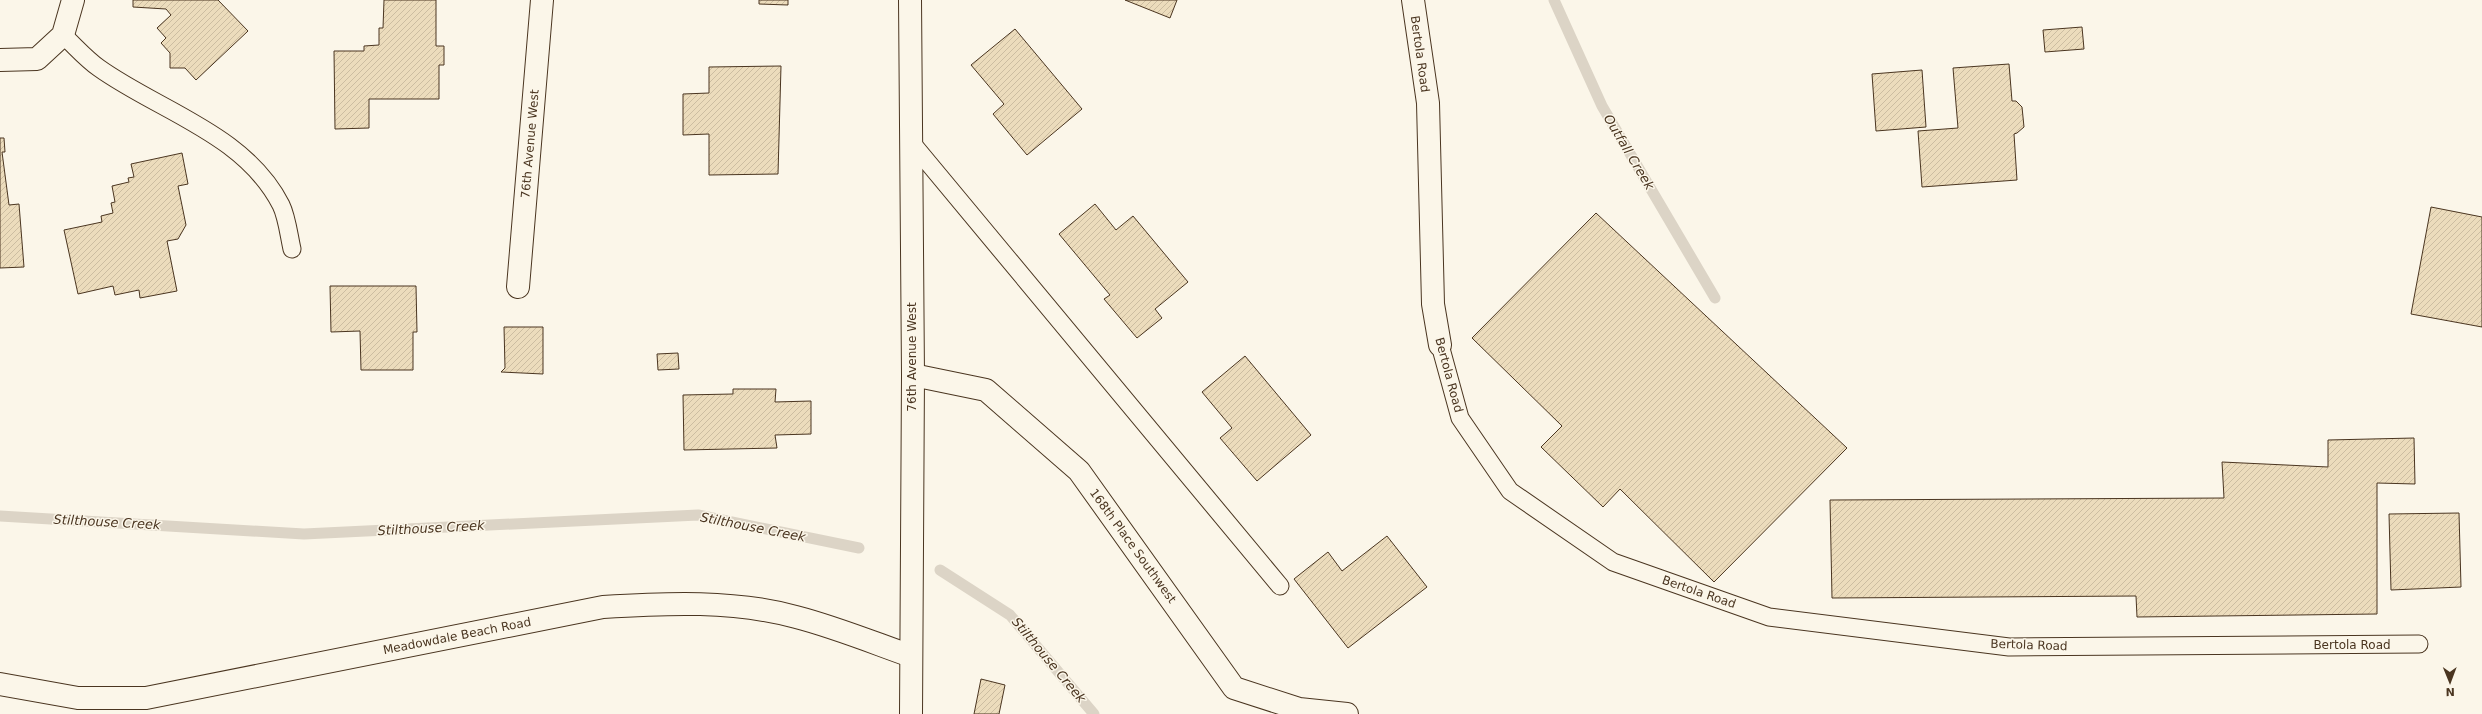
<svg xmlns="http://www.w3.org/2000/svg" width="2482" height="714" font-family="'DejaVu Sans',sans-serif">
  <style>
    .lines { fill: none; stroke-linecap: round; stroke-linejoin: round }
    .stream { stroke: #dcd4c6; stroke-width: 11 }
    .building { fill: url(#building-hatch); stroke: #4a3520 }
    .service-casing { stroke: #4a3520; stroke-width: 19 }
    .minor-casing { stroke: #4a3520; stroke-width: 24 }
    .tertiary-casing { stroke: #4a3520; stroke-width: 24 }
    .service { stroke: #fbf6e9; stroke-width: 17 }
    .minor { stroke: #fbf6e9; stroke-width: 22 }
    .tertiary { stroke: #fbf6e9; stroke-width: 22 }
    .labels { text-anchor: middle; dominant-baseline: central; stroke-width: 3; stroke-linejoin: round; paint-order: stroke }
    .street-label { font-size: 12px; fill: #4a3520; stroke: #fbf6e9 }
    .water-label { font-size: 13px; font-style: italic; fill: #4a3520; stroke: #fbf6e9 }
  </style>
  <defs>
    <pattern id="building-hatch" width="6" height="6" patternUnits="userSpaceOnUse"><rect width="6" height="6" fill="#ecdcbc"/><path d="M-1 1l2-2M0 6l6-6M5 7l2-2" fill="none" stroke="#ccbda1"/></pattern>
  </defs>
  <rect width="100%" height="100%" fill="#fbf6e9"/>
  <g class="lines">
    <path class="stream" d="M1554,0L1602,106L1715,298
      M0,516L304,534L698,515L859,548
      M940,570L1010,615L1094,714"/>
  </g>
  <path class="building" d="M133,0H218L248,31L196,80L185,68H170V53L161,43L166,38L157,28L171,15L166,9L133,7Z
    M384,0H436V46H444V65H439V99H369V128L335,129L334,51H364V46L379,45V28H383Z
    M759,0H788V5L759,4Z
    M1125,0H1177L1170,18Z
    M2082,27L2084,49L2045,52L2043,30Z
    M1015,29L1082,109L1027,155L993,114L1004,104L971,65Z
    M2009,64L2012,101H2016L2022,107L2024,127L2017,133L2014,134L2017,180L1922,187L1918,131L1958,128L1953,68Z
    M781,66L778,174L709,175V134L683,135V94L709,93V67Z
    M1922,70L1926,127L1876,131L1872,74Z
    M0,138H4L5,152H2L9,205L19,204L24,267L0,268Z
    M182,153L188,184L178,186L186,225L178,239L167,241L177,291L140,298L139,290L115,295L113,286L78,294L64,230L102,222L101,216L113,213L111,203L115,202L112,186L129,182L128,178L134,177L131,164Z
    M1095,204L1116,230L1133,216L1188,282L1155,309L1162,318L1137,338L1104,299L1110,295L1059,234Z
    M2431,207L2482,217V327L2411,314Z
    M1596,213L1847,448L1714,582L1620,489L1603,507L1541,447L1562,426L1472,338Z
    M330,286H416L417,332H413V370H361L360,331L331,332Z
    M504,327H543V374L501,372L505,368Z
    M678,353L679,369L658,370L657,354Z
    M1245,356L1311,435L1257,481L1220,438L1232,428L1202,392Z
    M733,389H776L775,402L811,401V434L775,435L777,448L684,450L683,395L733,394Z
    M2414,438L2415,484L2377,483V614L2137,617L2136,596L1832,598L1830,500L2224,498L2222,462L2328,467V440Z
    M2459,513L2461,587L2391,590L2389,514Z
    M1387,536L1427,587L1348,648L1294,579L1328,552L1342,571Z
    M981,679L1005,685L999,714H974Z"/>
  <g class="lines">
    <g class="service-casing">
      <path id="service" d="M63,35C75,46 86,59 99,68C159,111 245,134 281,205C287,217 289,236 292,249
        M911,142L1280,586
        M1440,345L1460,418L1510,491L1613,562L1769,617L2009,647L2419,644"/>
    </g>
    <g class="minor-casing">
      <path id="minor" d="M1413,0L1428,103L1433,304L1440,345
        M0,60L37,59L63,35L73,0
        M518,287L542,0
        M913,375L986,390L1079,471L1234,688L1299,709L1347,714
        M0,684L78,698H146L603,607C667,603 734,600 796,617C835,627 874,643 911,656"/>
    </g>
    <g class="tertiary-casing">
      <path id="tertiary" d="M910,0L913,375L911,714"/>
    </g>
    <use href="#service" class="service"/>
    <use href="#minor" class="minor"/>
    <use href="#tertiary" class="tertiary"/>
  </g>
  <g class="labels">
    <g class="street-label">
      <text transform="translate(1420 54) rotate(82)">Bertola Road</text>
      <text transform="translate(530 144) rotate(-85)">76th Avenue West</text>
      <text transform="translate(912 357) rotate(-90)">76th Avenue West</text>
      <text transform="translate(1449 375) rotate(75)">Bertola Road</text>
      <text transform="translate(1133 546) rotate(54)">168th Place Southwest</text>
      <text transform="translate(1699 592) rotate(19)">Bertola Road</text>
      <text transform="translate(457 636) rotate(-11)">Meadowdale Beach Road</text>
      <text transform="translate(2029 645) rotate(2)">Bertola Road</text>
      <text x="2352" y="645">Bertola Road</text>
    </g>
    <g class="water-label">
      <text transform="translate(1629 152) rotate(59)">Outfall Creek</text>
      <text transform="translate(107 522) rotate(3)">Stilthouse Creek</text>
      <text transform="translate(753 527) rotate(11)">Stilthouse Creek</text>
      <text transform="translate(431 528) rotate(-3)">Stilthouse Creek</text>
      <text transform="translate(1049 660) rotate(50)">Stilthouse Creek</text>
    </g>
  </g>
  <g transform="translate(2450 682) rotate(179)" stroke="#fbf6e9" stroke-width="3" paint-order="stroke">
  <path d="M0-3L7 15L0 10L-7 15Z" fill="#4a3520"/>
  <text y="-6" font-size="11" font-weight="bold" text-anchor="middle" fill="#4a3520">N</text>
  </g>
</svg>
